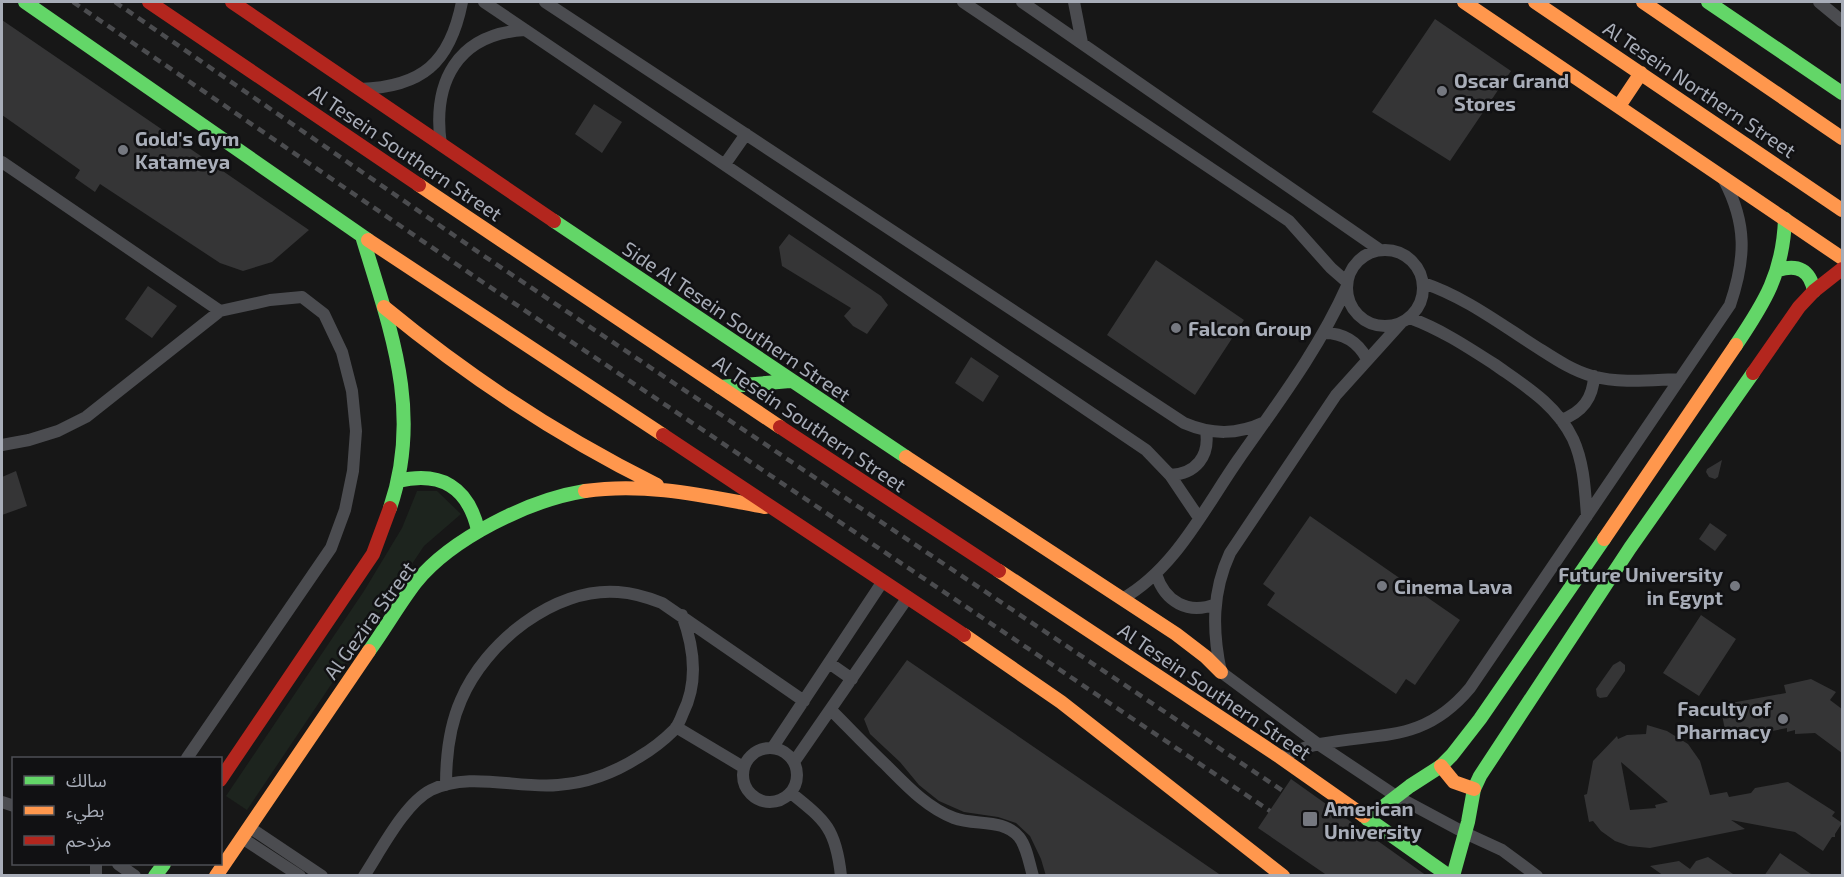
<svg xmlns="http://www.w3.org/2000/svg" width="1844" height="877" font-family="'Exo 2','Noto Sans Arabic',sans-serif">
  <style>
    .green { fill: #1d241e }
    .building { fill: #353536; fill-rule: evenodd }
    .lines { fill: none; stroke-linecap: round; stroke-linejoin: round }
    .street { stroke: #4b4c50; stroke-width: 12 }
    .fast { stroke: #63d668; stroke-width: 14 }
    .slow { stroke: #ff974d; stroke-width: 14 }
    .jam { stroke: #b3261e; stroke-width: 14 }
    .rail { stroke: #4b4c4f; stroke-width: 4.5; stroke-dasharray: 8 6; stroke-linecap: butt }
    .poi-dot { fill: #757880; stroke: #111113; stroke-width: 2 }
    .labels { text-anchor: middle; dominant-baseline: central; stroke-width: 5; stroke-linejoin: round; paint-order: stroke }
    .poi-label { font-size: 20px; font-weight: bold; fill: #a8adb8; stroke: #111113; text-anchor: start }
    .street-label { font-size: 20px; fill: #a8adb8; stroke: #111113 }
  </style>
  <rect width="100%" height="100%" fill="#171717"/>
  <path class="green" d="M417,491H437L461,514L424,546L247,810L226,796L364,591L402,528Z"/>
  <path class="building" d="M1435,19L1511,71L1450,161L1372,112Z
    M2,20L309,230L272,262L243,271L220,263L100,184L95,192L75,178L80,170L2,115Z
    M594,104L622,122L602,153L575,134Z
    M789,234L881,296L888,305L867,334L853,326L844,316L851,308L782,266L779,247Z
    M1156,260L1244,320L1195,395L1107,335Z
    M148,286L177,306L152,338L125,319Z
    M971,357L999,376L983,402L955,383Z
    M1722,460L1718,477L1715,479L1709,477L1706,472L1707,469Z
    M16,471L27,506L2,515V477Z
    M1310,516L1460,620L1415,685L1406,679L1396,694L1267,605L1275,593L1263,584Z
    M1710,523L1727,535L1715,551L1699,539Z
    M1701,615L1736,639L1699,696L1663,673Z
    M907,660L1222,876H1046L1041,859L1030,836L1016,823L998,817L964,812L939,801L919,785L900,762L870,734L864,719Z
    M1620,661L1625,665V671L1607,697L1600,698L1597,696L1596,689L1613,665Z
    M1811,679L1836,692L1830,700L1842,709V753L1815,733L1795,734V730L1787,732V728L1727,740L1720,705L1786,693L1784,685Z
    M1647,725L1667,731L1688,744L1700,761L1710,795L1727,792L1729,797L1751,793L1755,788L1788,782L1835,812L1832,816L1842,823L1835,834V837H1832L1823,851L1795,832L1731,820L1745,829L1650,848L1629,846L1615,841L1601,831L1593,821L1589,822L1584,795L1587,794L1593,761L1617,736L1618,739L1627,735L1646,734ZM1621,762L1668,802L1655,805L1656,808L1630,810Z
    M1291,779L1427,876H1328L1258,828Z
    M1780,853L1814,876H1764Z
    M1708,857L1736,876H1664L1650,866L1679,861L1690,869L1696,861Z"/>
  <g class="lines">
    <path class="street" d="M484,2L1146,450L1170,475L1199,518
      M545,2L1184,423C1212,435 1237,435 1265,422
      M963,2L1289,221L1331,268L1347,282
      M1022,2L1380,250
      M1074,2L1082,43
      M1819,2L1842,21
      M360,89C422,87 450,63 462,2
      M441,145C432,82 457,34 525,30
      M2,162L220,311
      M725,164L746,134
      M1347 288a38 38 0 1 1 76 0a38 38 0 1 1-76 0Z
      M1423,283C1463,296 1499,323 1535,346C1554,358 1571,370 1592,376C1621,384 1651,380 1680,379
      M1410,318C1440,329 1466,346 1494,364C1525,386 1556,404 1573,439C1584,463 1585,490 1587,516
      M1401,323L1336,395L1230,553C1212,592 1212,630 1221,672L1318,744L1396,796L1465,833L1502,850L1537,876
      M1324,333C1343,333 1358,342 1367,359
      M1561,420C1583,412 1593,398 1594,376
      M2,445L29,440L58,431L86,417L220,311L270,300L302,297L324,314L342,352L352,391L356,431L353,471L345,510L331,548L187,758
      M1170,475C1196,474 1210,456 1206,431
      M1156,574C1165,602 1188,615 1216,604
      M1122,599C1175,569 1204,509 1238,460C1277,404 1319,349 1347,286
      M829,663L852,679
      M831,710C849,728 867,747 886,765C906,785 927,808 954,818C975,826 1003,818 1019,837C1027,847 1029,863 1033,876
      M676,727L743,767
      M773,747L883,581
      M743 775a27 27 0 1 1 54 0a27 27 0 1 1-54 0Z
      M1280,757C1293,752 1306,746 1320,744C1382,732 1424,743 1470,688L1730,305C1746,258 1747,224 1724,180
      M794,762L908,597
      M446,785C446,755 449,727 461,700C485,643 554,587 618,592C634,593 647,597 662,603L804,701
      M791,793C826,821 836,829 841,876
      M2,802L14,806
      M249,827L322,876
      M242,838L300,876
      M118,864L135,876
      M96,876V864
      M364,876C381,850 405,803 431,790C469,771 518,789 558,785C588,783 614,773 639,757C651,750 665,739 675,729C679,724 681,718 683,713C699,681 694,647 682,615"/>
    <path class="fast" d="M25,2L368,240
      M1708,2L1842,93
      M554,221L906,457
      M362,236C390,329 423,411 390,508
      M1778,270C1798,264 1810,270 1814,291
      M1736,345C1765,302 1783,273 1785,219
      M720,387L790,381
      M398,481C441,471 468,487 478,530
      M369,651C385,629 399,604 416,582C452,538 529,500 585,491
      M1364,816L1449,876
      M1367,819L1410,786L1441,766L1452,755L1480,719L1604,539
      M155,876L164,864
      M1453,876L1468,822L1474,789L1480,776L1630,548L1753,373"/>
    <path class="slow" d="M1464,2L1842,258
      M1535,2L1842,210
      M1643,2L1842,138
      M1619,106L1641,73
      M419,185L780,427
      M368,240L663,435
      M384,307C469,377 558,436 657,485
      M906,457L1176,634L1206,657L1221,672
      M585,491C646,482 705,496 765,507
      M1604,539L1736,345
      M999,571L1280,757L1364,816
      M964,635L1061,702L1283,876
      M1441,766L1454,782L1474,789
      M216,876L369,651"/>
    <path class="jam" d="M149,2L419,185
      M232,2L554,221
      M1753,373L1799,307L1814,291L1842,269
      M780,427L999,571
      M663,435L964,635
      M220,780L373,554L390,508"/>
    <path class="rail" d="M73,2L484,283L1270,811
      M115,2L484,256L1283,791"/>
  </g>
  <g class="poi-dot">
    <circle cx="1442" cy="91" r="6"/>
    <circle cx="123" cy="150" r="6"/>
    <circle cx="1176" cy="328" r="6"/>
    <circle cx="1382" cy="586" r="6"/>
    <circle cx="1735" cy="586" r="6"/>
    <circle cx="1783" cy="719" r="6"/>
    <rect x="1302" y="811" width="16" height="16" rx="3"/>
  </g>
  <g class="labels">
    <g class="poi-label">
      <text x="1454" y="80">Oscar Grand<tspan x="1454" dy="23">Stores</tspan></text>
      <text x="135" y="138">Gold's Gym<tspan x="135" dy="23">Katameya</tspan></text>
      <text x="1188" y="328">Falcon Group</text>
      <text x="1723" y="574" text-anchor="end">Future University<tspan x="1723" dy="23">in Egypt</tspan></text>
      <text x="1394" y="586">Cinema Lava</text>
      <text x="1771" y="708" text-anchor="end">Faculty of<tspan x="1771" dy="23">Pharmacy</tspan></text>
      <text x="1324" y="808">American<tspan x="1324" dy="23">University</tspan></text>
    </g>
    <g class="street-label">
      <text transform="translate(1700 89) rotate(34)">Al Tesein Northern Street</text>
      <text transform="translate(406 152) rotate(34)">Al Tesein Southern Street</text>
      <text transform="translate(737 321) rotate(34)">Side Al Tesein Southern Street</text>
      <text transform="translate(810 423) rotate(34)">Al Tesein Southern Street</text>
      <text transform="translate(369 620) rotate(-54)">Al Gezira Street</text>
      <text transform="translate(1215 691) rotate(34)">Al Tesein Southern Street</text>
    </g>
  </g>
  <rect width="1844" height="877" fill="none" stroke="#a8adb8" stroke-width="6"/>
  <rect x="12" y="757" width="210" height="108" fill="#111113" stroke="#4d4f55" stroke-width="1.5"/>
  <rect x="24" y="776" width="30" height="9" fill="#63d668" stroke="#4d4f55" stroke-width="1.5"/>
  <text x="66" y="787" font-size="18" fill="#a8adb8">سالك</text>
  <rect x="24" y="806" width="30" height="9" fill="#ff974d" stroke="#4d4f55" stroke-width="1.5"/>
  <text x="66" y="817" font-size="18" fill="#a8adb8">بطيء</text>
  <rect x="24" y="836" width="30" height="9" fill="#b3261e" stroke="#4d4f55" stroke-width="1.5"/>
  <text x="66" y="847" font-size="18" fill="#a8adb8">مزدحم</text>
</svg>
